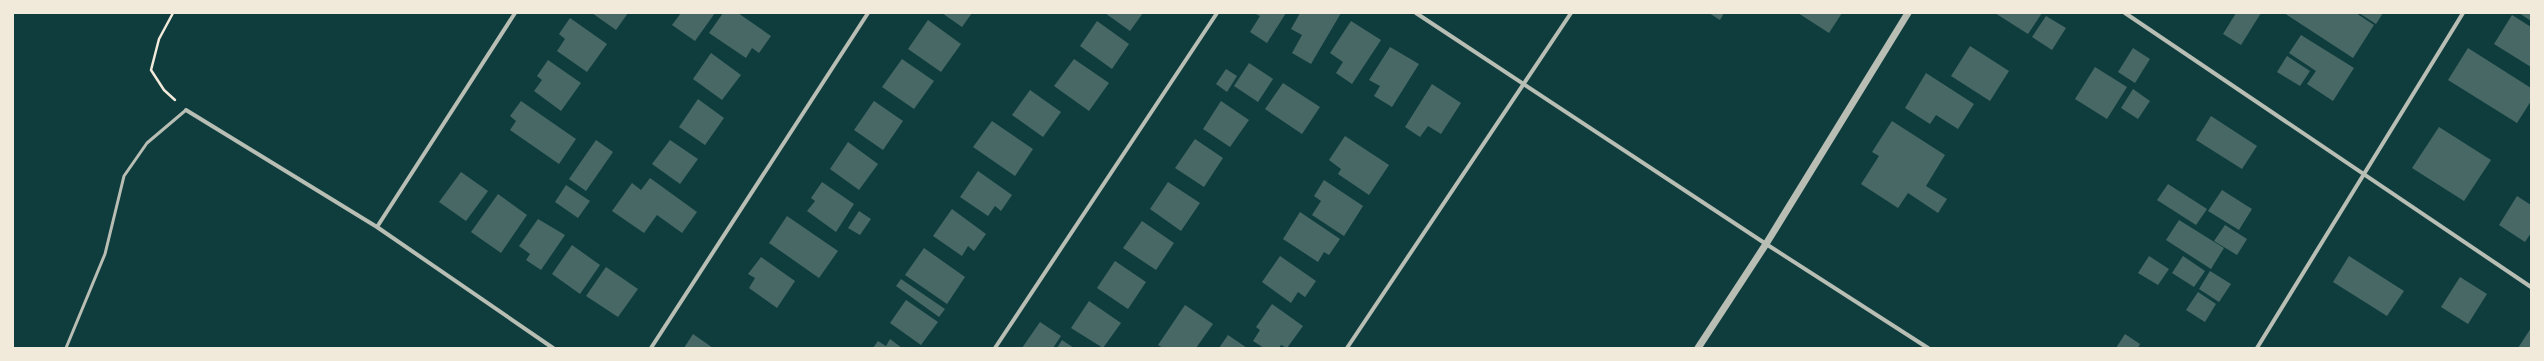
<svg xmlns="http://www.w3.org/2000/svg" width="2544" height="361" font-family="'Titillium Web',sans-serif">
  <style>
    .building { fill: #486865 }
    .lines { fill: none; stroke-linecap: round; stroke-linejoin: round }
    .path { stroke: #f1e9da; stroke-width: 2.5 }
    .service { stroke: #b8beb3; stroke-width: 3 }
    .minor { stroke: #b8beb3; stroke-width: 4 }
    .tertiary { stroke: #b8beb3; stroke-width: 7 }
  </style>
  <rect width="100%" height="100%" fill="#0f3d3e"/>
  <path class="building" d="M592,13H628L616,30Z
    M681,13H715L695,41L672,25Z
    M723,13H738L771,36L759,53L752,48L746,58L709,33Z
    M942,13H972L962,27Z
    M1105,13H1143L1130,31Z
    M1254,13H1286L1267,43L1250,32L1260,16Z
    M1300,13H1341L1311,64L1292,53L1302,35L1291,29Z
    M1709,13H1724L1720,20Z
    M1798,13H1842L1829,33Z
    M1995,13H2042L2028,34Z
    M2236,13H2261L2241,45L2223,34Z
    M2284,13H2356L2374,25L2353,58Z
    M2359,13H2383L2376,24Z
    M2519,13H2531V21Z
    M2512,15L2531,27V67L2494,44Z
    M2046,16L2066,28L2052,50L2032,37Z
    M570,18L607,44L587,72L557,51L565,39L559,34Z
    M928,20L961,44L941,72L908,49Z
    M1097,21L1129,44L1112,69L1080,46Z
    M1351,21L1381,40L1352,84L1336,73L1343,62L1330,53Z
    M2301,35L2354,68L2333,101L2307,84L2316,71L2289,53Z
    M1970,46L2009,71L1990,101L1951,76Z
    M1390,47L1419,64L1392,107L1374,96L1380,86L1369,80Z
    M2133,48L2150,59L2135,83L2118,72Z
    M2468,48L2531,88V101L2517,123L2448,80Z
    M711,53L741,75L722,100L693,79Z
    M2287,56L2310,71L2300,86L2277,72Z
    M902,59L934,81L914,109L882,87Z
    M1074,59L1109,83L1089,111L1054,86Z
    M548,60L581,83L561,111L534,91L542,80L537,76Z
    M1249,63L1273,79L1258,102L1234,86Z
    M2095,67L2127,87L2107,119L2075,99Z
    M1226,69L1237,76L1227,92L1216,84Z
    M1926,73L1974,104L1958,129L1936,115L1930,124L1905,108Z
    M1283,83L1320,107L1302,134L1265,109Z
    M1432,84L1461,103L1441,134L1428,126L1420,137L1405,127Z
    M2133,89L2150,101L2138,119L2121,108Z
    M1030,90L1061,112L1043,137L1012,115Z
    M698,99L724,118L705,145L679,127Z
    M521,101L576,139L559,164L510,130L516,121L510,116Z
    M874,101L903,121L883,150L854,130Z
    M1221,101L1249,120L1230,147L1203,129Z
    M2211,116L2257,146L2242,169L2196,140Z
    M992,121L1033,149L1015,176L973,147Z
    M1892,121L1945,155L1926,186L1947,199L1938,213L1908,193L1898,208L1861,184L1879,156L1872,152Z
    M2439,127L2491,160L2464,201L2412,168Z
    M1345,136L1389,165L1369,195L1338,174L1341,169L1329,160Z
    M1195,139L1223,158L1204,187L1175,168Z
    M596,140L613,152L586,191L569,179Z
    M670,140L698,159L680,184L652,164Z
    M848,142L878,164L859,190L830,169Z
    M978,171L1012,195L1001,211L995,206L988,216L960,197Z
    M461,172L488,191L466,221L439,202Z
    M650,178L697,212L682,233L657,215L644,233L612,211L632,183L641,190Z
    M1324,180L1363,206L1344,236L1312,215L1321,201L1314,196Z
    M822,182L854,204L836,232L807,211L815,201L811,198Z
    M1168,182L1200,203L1181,231L1150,209Z
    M2168,184L2207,209L2196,225L2157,200Z
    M566,185L590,201L578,218L555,202Z
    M2222,190L2252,209L2239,230L2208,211Z
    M498,194L527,215L501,253L471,232Z
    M2517,196L2531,205V233L2525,242L2499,225Z
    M952,209L986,234L974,251L968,246L962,256L933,236Z
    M859,211L871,219L860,235L848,228Z
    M1300,212L1340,239L1329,255L1324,252L1318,262L1283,239Z
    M787,216L838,251L819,278L769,243Z
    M538,219L565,235L541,270L526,260L530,254L519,246Z
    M2179,220L2224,248L2211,269L2166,240Z
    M1142,221L1174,243L1156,270L1123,248Z
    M2225,225L2247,239L2237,255L2214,241Z
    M572,245L600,265L580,294L552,274Z
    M924,248L965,277L947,304L905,275Z
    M1280,256L1316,281L1305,297L1298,292L1291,303L1262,282Z
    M2149,256L2169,269L2158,285L2138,273Z
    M2183,256L2205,271L2194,287L2172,273Z
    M2349,256L2404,291L2387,316L2333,282Z
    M761,257L795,281L777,308L749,288L755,278L748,274Z
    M1115,261L1146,282L1128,309L1097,288Z
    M606,267L638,289L618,317L586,296Z
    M2210,271L2231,284L2219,302L2199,289Z
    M2460,277L2487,294L2468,324L2441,307Z
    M901,279L945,309L939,317L896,286Z
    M2198,292L2216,304L2205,322L2186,310Z
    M906,300L938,322L921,345L890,323Z
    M1089,301L1121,323L1103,348L1071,328Z
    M1272,304L1303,326L1287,348L1281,345L1279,348H1264L1253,341L1260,330L1256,327Z
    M1185,305L1213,324L1196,348H1163L1158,345Z
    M1040,322L1061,336L1053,348H1022Z
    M2531,328V348H2518Z
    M693,334L713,348H684Z
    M2125,334L2140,344L2138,348H2116Z
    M1228,335L1247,348H1219Z
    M890,339L902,348H873L878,341L886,346Z
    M1062,340L1074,348H1057Z"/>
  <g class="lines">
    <path class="path" d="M173,13L159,39L151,70L164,90L175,100"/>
    <path class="service" d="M66,348L105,254L124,176L147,143L186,110"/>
    <path class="minor" d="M1416,13L1766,244L1928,348
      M2125,13L2531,287
      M186,110L377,227L553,348
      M377,227L515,13
      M651,348L868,13
      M995,348L1217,13
      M1347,348L1571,13
      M2257,348L2463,13"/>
    <path class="tertiary" d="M1698,348L1766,244L1908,13"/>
  </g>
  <rect width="2544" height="361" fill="none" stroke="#f1e9da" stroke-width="28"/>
</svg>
